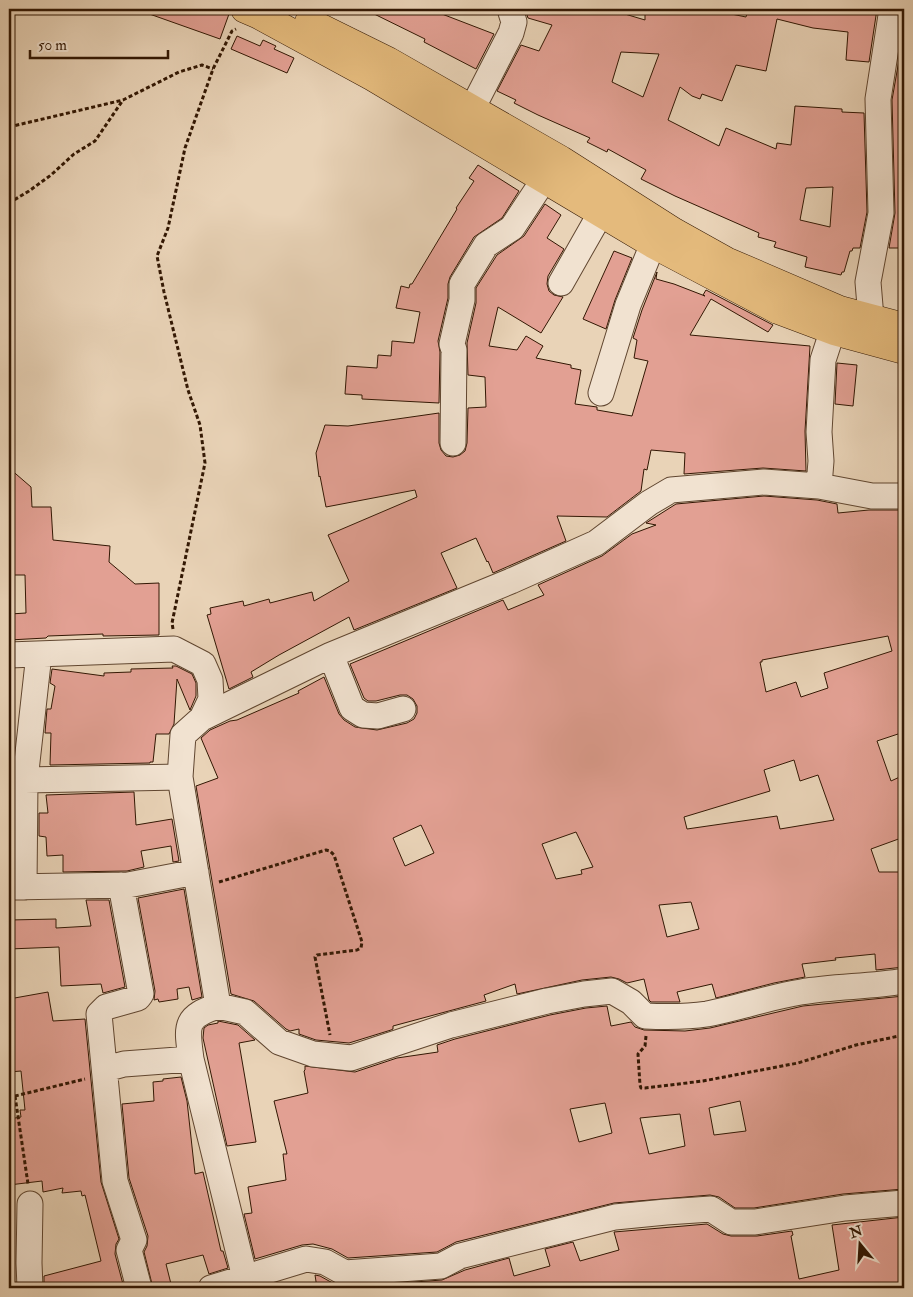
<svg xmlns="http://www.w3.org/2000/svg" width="913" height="1297" font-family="'IM FELL Double Pica',serif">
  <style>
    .building { fill: #e2a093; stroke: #321703; fill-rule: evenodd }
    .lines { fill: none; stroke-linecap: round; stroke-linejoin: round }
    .minor-casing { stroke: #604630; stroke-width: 27 }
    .major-casing { stroke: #321703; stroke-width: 29 }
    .path { stroke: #321703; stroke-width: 3; stroke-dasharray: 4 2.5; stroke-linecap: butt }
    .minor { stroke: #f1e2d0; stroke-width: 25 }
    .major { stroke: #e4ba7c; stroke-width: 28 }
  </style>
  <rect width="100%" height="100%" fill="#e9d3b7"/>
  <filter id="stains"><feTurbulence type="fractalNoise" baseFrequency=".004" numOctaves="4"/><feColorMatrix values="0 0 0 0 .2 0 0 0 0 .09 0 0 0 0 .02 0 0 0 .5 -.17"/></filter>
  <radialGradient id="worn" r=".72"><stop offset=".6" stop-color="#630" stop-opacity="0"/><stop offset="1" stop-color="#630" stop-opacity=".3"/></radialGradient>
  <path class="building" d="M141,9H214L229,14L220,39L141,11Z
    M364,9H429L494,34L476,69L424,42L425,39Z
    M525,9H608L645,20V9L654,10V9H707L746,17L748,9H877L869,62L846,60L848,32L813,28L777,19L766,71L736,65L722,101L702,94L700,99L692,96L680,87L668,120L719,146L726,128L776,149L777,143L791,145L795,106L842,109V112L864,113L867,212L860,248H853L852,251H850L844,272H842L841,275L805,267L807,257L774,247L776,242L758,237L759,233L675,196L641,179L646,170L608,149L607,152L587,142L590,138L538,115L514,103L516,100L497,91L521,45L539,51L552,25L528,18ZM621,52L659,54L643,97L612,82ZM833,187L830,227L800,220L806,188Z
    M237,36L260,46L263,40L276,46L274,49L294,58L287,73L231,49Z
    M899,60H904V248H889L895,213L892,100Z
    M478,165L519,191L502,218L474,237L450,277L448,284V298L438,341L440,352L439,403L362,399V395L345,394L347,366L377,368L378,355L391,356L392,341L414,343L420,312L396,308L401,286L409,288L410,284H412L457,209L456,208L474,181L469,178Z
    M545,204L561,215L547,238L564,249L548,276L547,284L549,291L554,295L563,297L541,333L498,307L489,346L517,350L526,336L543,346L536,358L571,365V368L581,370L575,404L597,407V410L632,416L648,361L634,358L637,340L633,338L642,310L657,272L656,279L674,284L705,296L703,295L706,290L773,325L768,332L711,299L690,335L810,346L805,431L806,471L763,468L684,474L685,453L651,450L647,470L644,469L641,491L607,517L557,516L566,541L493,573L488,561L487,562L476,538L441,553L457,588L354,630L349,617L279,655L251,672L253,677L229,689L207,615L211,614L210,608L243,601L244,606L269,599L270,603L312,592L314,601L349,581L328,535L417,497L415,490L326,507L320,476L319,477L316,453L325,425L348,426L439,413V443L441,450L446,456L453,457L460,455L465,451L467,443L468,408L486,407L485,377L468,375L467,343L476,303V288L497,255L524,236Z
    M614,251L632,258L615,300L606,329L583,319Z
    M837,363L857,365L853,406L835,404Z
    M9,468L31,487L32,507H51L53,540L110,546L109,562L135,584L159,583V635L103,636V634L48,636L46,638L9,640V621H11L10,614L26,613L25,575H9Z
    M764,496L817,500L837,504L838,513L869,510H904V732L877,741L891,781L904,775V837L871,849L879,872H904V967L876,970L875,954L835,958L836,960L802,964L805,977L774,983L716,998L712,984L677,992L680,1002H651L649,1000L644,979L627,983L619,979L611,977L582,980L517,994L515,984L484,995L486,1001L393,1026V1029L391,1030L349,1043L316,1040L299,1034V1029L290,1031L286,1029L254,1001L231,994L196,786L218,778L201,738L210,730L230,721L237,720L299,693L298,691L324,677L339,714L344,720L355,727L377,730L407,723L414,719L417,713V706L413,699L407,695H400L376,701H368L364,698L350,664L503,600L508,610L544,595L538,585L602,556L632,534L656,525L646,523L676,504ZM888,636L892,651L824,673L828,688L801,697L796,682L766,692L760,662H762V660ZM794,760L800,781L818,775L834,820L780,829L777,816L687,829L684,817L770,791L764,770ZM421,825L434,853L405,866L393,838ZM576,832L593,867L581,870L582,874L556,879L542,844ZM691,902L699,929L667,937L659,905Z
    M172,666H176L192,674L196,683V696L190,710L177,679L174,724L169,734H156L153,762H150V763L50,765L51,733H45L47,709H51L55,686L50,683L52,669L104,676V673L131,672V669L173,668Z
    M134,792L136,825L172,819L179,861L173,862L171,846L141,851L144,867L127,871L63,872V855L47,856L46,837L39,836V813H48L46,795Z
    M184,889L202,997L192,1000L189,987L177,989L178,999L159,1002L158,999L154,1000L155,991L138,898Z
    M86,900H109L125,987L103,993L101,984L61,986L59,947L9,949V920L56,919V928L91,926Z
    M48,992L53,1021L85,1019L101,1182L119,1239L116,1244L115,1254L124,1288H44V1276L101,1261L85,1195L82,1196L81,1191L62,1193L63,1188L43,1192L42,1181L9,1185V1119L21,1117L20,1110H25L21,1071L9,1072V999Z
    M904,996V1189L843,1194L754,1208H735L719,1197L710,1195L614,1203L456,1242L437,1252L348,1258L332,1249L313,1244L302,1245L255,1259L244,1214L252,1213L248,1187L286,1180L283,1154H287L274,1101L308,1093L304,1071L305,1070V1066L355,1072L397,1058L438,1052L437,1045L455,1039L550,1015L586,1008L607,1006L611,1026L631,1022L635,1027L644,1030L685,1031L710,1028L803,1006ZM740,1101L746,1131L714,1135L709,1108ZM605,1103L612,1133L579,1142L570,1109ZM680,1114L685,1146L649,1154L640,1118Z
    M218,1021L238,1025L255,1040L239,1043L256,1142L227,1146L203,1038L204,1028L208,1025L218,1023Z
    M181,1077L187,1101L195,1174L203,1172L221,1251H223L228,1268L209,1274L203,1255L166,1264L172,1288H153L144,1252L147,1246L148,1236L129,1178L122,1104L154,1101L153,1082L163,1081V1079Z
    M904,1217V1288H592L591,1283L572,1288H317L315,1275L320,1276L338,1286L346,1287L442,1280L465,1270L509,1258L514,1276L550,1266L545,1249L573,1242L580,1261L619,1250L614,1232L707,1224L723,1234L731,1236H757L792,1231L793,1235L791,1236L799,1279L839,1270L832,1225Z"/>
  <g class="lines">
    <g class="minor-casing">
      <path id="minor" d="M472,109L511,33L514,22L510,9
        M561,283L611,195
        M839,311L823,360L819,432L821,461L819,486L764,482L671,490L649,503L596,543L511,581L331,655L202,718L183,735L180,777L218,1006L245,1012L279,1042L313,1054L351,1058L451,1025L547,1001L584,994L612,991L631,1002L645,1016C666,1017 687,1017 707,1014C739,1008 769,997 801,992C835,986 870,987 904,981
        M871,318L868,282L881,213L878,99L892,9
        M601,393L628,305L653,244
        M453,443L454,350L452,344L462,300V284L486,245L512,228L545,178
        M819,486L872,496H904
        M9,655L174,649L203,664L210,680L211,699L202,718
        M331,655L352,708L363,715L378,716L403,709
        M25,780L180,777
        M121,885L141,994L138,998L106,1007L99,1014L115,1181L134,1240L129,1250L139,1288
        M9,887L128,885L196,872
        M24,887L25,780L39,654
        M218,1006C183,1017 187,1027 191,1059L245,1278
        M105,1075L113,1067L124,1064L191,1059
        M30,1204L29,1263L30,1288
        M211,1288L306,1259L325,1262L345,1273L441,1266L460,1256L615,1217L666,1212L711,1209L731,1222H755L845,1208L904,1203"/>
    </g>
    <g class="major-casing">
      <path id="major" d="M245,9L259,15L373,77L653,244L778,310L834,331L904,350
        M309,22L388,61L561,160L674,232L726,261L840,310L904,327"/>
    </g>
    <path class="path" d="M9,127L123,100L179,72L202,65L213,69
      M9,203L29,191L51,175L74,154L95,141L123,100
      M173,629L172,623L205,463L200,425L188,390L164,292L157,256L168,228L185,148L213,69L232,31L236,29
      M219,882L326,850L330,851L334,855L362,942L361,948L357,950L317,955L315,957L330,1035
      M646,1036L645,1046L638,1054L640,1085L641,1088H645L703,1081L798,1063L856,1045L904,1035
      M15,1096L28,1184
      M9,1099L15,1096L85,1079"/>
    <use href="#minor" class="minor"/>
    <use href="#major" class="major"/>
  </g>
  <rect width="913" height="1297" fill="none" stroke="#e9d3b7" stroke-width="30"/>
  <rect x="10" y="10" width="893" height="1277" fill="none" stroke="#321703" stroke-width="2.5"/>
  <rect x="15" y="15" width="883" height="1267" fill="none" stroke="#321703"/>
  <g transform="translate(860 1244) rotate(342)" stroke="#f1e2d0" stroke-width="4" paint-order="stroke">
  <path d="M0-4L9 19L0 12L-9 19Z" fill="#321703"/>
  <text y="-8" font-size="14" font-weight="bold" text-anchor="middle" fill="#321703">N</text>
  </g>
  <path d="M30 50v8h138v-8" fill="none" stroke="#321703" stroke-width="2.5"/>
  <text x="38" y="50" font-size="15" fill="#321703" stroke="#f1e2d0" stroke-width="4" paint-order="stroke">50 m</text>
  <rect width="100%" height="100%" filter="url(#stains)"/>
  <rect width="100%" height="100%" fill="url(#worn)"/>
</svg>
